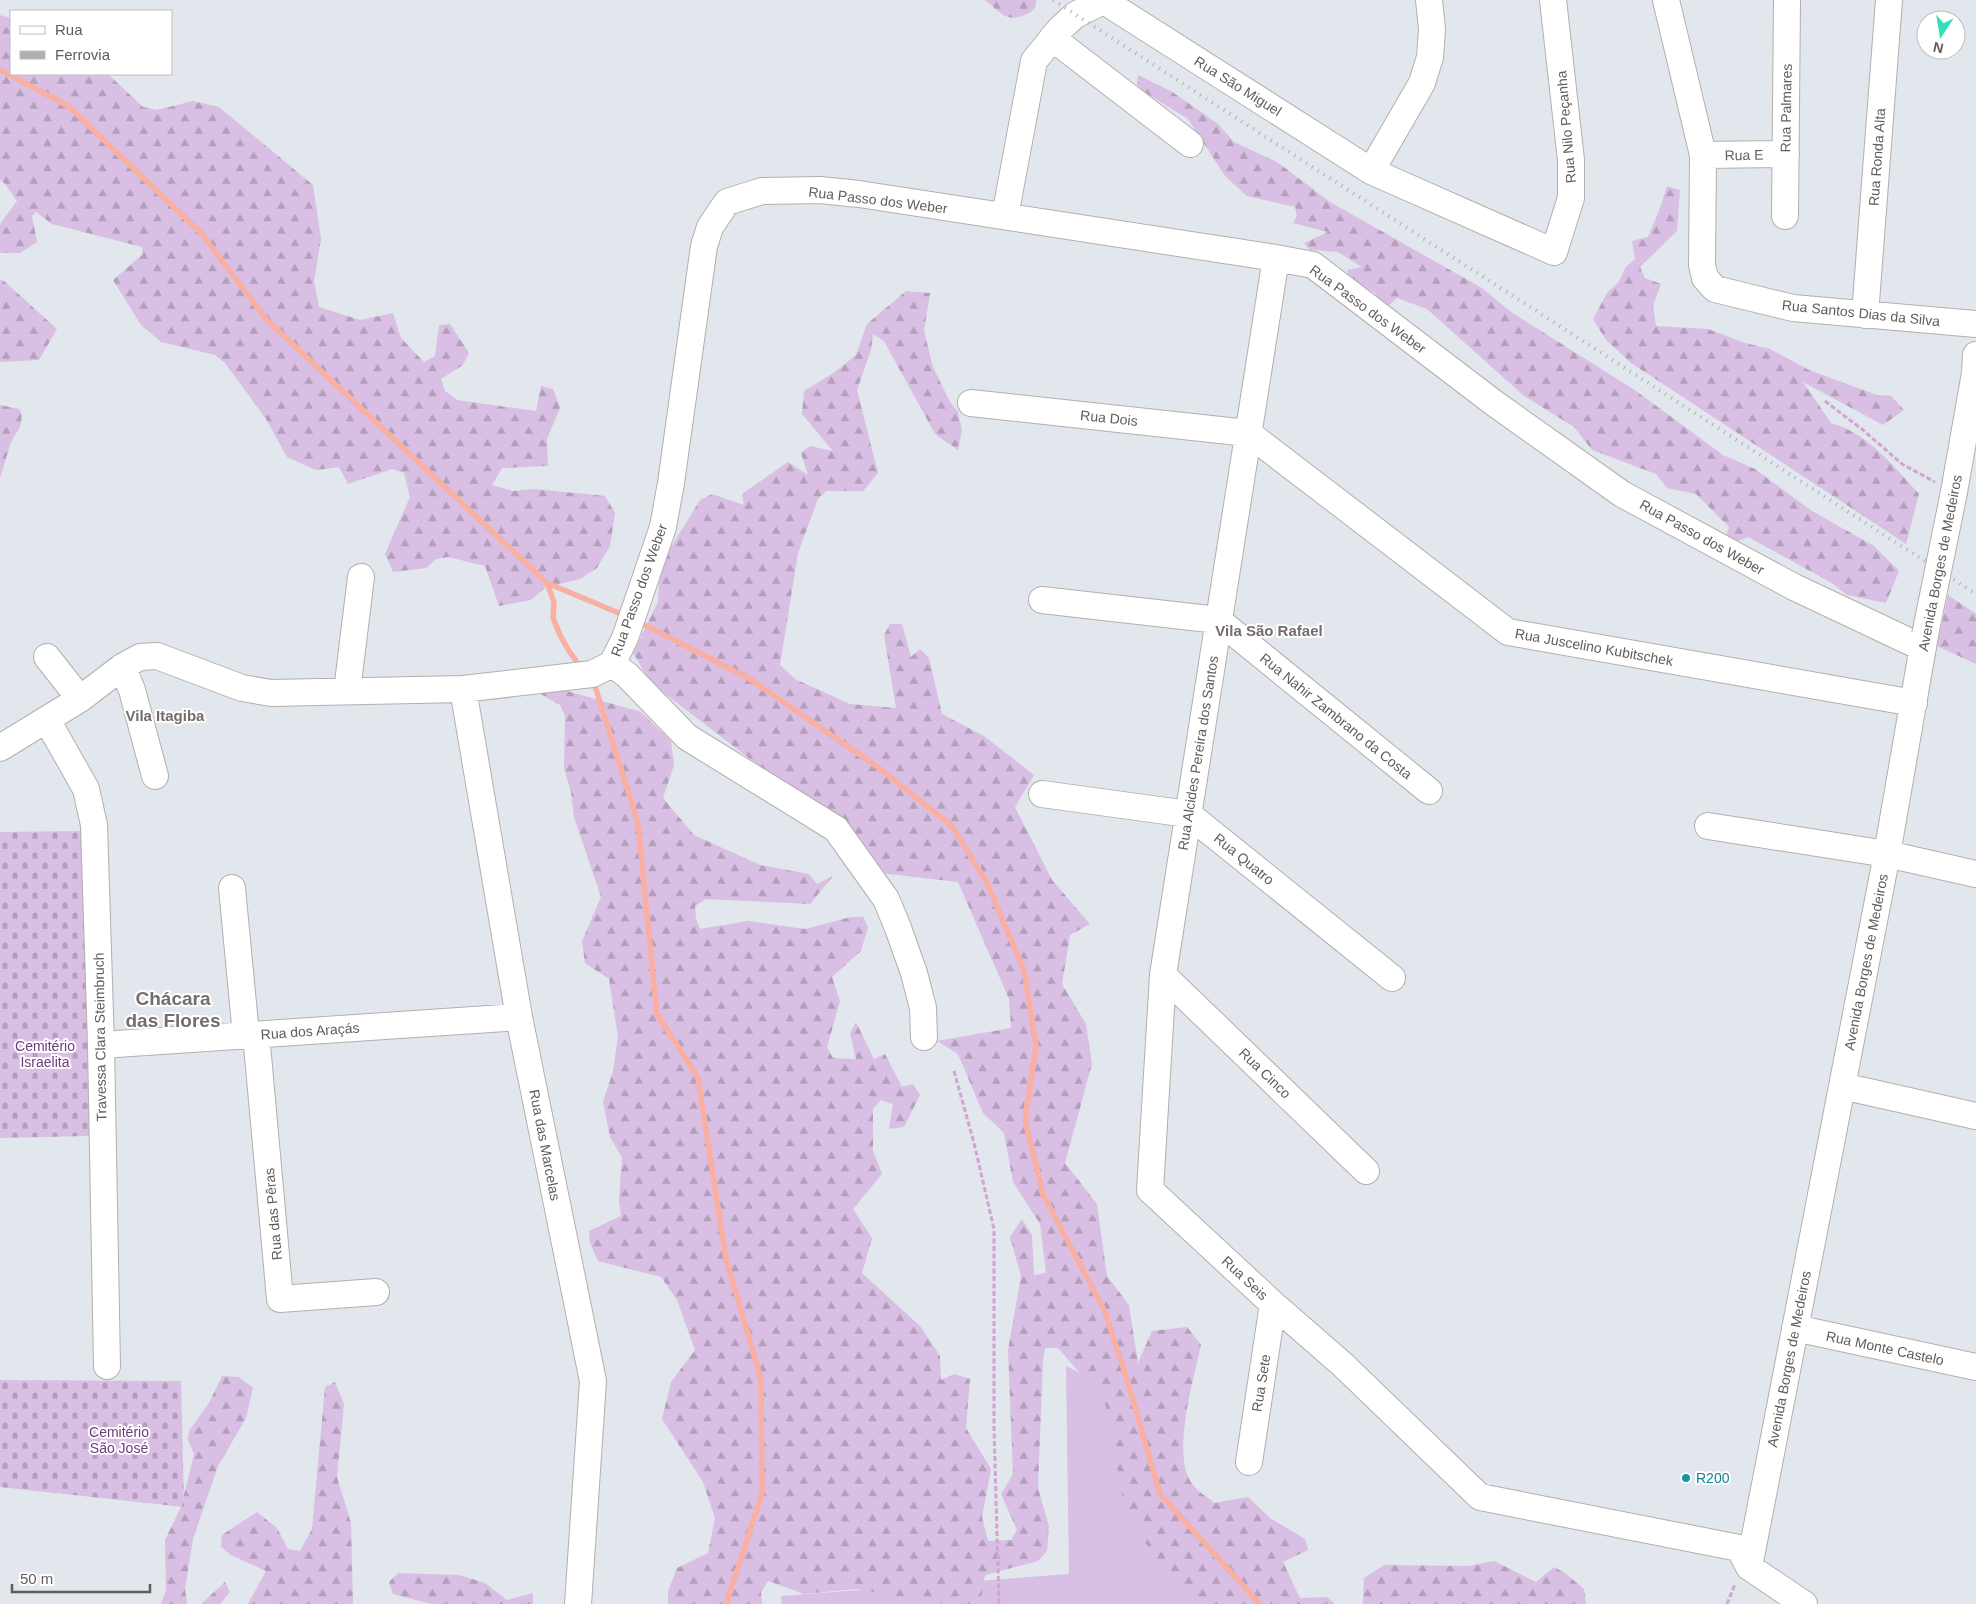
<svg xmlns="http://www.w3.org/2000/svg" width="1976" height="1604" font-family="Helvetica,sans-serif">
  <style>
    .grass { fill: #d8bfe3 }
    .forest { fill: url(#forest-firs) }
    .cemetery { fill: url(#cemetery-stones) }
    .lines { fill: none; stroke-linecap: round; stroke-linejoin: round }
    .stream { stroke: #faafa3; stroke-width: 5.5 }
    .minor-casing { stroke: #b4afad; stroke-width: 28 }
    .path { stroke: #d2a3d4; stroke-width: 3; stroke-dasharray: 5 2.5; stroke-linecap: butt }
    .minor { stroke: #fff; stroke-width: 26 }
    .rail { stroke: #b0aeae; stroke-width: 4; stroke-dasharray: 1 6; stroke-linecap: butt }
    .minor-bridge-casing { stroke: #b4afad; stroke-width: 28; stroke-linecap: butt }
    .minor-bridge { stroke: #fff; stroke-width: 26 }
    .culture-dot { fill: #0f9aa8; stroke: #fff; stroke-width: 2 }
    .labels { text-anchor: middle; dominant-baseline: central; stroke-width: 4; stroke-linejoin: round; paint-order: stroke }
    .street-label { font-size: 14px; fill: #625c5a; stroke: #fff }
    .park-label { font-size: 14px; fill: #6f3982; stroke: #fff }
    .culture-label { font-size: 14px; fill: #0d838f; stroke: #fff; text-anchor: start }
    .neighbourhood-label { font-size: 15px; font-weight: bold; fill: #746d6b; stroke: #fff }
    .district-label { font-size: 19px; font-weight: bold; fill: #746d6b; stroke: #fff }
  </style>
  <defs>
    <pattern id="forest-firs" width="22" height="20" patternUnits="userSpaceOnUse" patternTransform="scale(1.25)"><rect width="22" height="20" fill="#d8bfe3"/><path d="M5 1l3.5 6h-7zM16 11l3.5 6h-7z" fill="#b39ebb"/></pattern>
    <pattern id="cemetery-stones" width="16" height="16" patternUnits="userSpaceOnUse" patternTransform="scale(1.25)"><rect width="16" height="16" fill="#d8bfe3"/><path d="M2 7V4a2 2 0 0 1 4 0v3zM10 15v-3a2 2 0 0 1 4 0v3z" fill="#b39ebb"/></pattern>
  </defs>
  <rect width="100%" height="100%" fill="#e1e7ec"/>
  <path class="grass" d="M1066,1366L1120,1393L1206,1604H782L781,1596L1069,1574Z"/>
  <path class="forest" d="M985,0H1036C1037,6 1034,10 1029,13C1006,24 1003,14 985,0Z
    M0,15L11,18V74H108L143,107L157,110L193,101L219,107L313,185L321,239L314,281L319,307L360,320L393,313L401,338L424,362L435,356L439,325L450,324L469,353L463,365L441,379L445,391L457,400L536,411L541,386L553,389L560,408L547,439L548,466L502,468L492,485L513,491L534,489L605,496L615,513L610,546L597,568L580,579L546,587L531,600L499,606L485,566L448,557L436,559L426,568L393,572L385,554L410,497L404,473L392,469L348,484L339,467L316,470L287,457L266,419L225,363L215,355L161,342L141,325L113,280L143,254L142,247L52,224L36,212L32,216L37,242L20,253H0V224L17,201L5,184L0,180Z
    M1138,75L1171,91L1218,124L1234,142L1277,162L1330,202L1482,288L1511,312L1636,391L1723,455L1755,469L1812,511L1874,546L1899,571L1886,603L1847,595L1832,583L1748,537L1731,544L1726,536L1729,527L1696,494L1667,488L1656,474L1592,450L1574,427L1523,395L1427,309L1397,298L1384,310L1375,293L1349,279L1347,270L1362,267L1338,252L1310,250L1304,243L1328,232L1293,223L1297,216L1295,207L1247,196L1225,176L1188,119L1143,91L1137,84Z
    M1667,186L1680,190L1677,231L1640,267L1645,278L1661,284L1653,306L1656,326L1708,329L1745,343L1770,349L1809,370L1877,395L1891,396L1904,410L1883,425L1803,382L1831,423C1868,433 1894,467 1919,494L1906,544L1631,363L1606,340L1593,319L1607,293L1618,283L1626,267L1635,259L1632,241L1648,237L1659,211Z
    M0,280L4,281L57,329L39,360L0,362Z
    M906,291L930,293L924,331L933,367L950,402L958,412L962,430L958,450L935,434L884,341L873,334L871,350L857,390L878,473L863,491H826L818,499L798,553L780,665L795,679L850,704L896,708L884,635L890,624H902L911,657L920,649L929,658L942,714L984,736L1034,775L1015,807L1052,880L1090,924L1070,935L1062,984L1086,1024L1092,1064L1065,1163L1097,1204L1107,1276L1129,1305L1138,1363L1152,1331L1187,1327L1201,1345C1194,1378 1170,1458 1193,1485C1198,1492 1208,1497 1214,1503L1248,1497L1270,1518L1305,1539L1308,1550L1283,1562L1300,1598L1327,1597L1335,1604H1195L1161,1572L1123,1500L1105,1402L1058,1348H1045L1043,1360L1038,1488L1049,1526L1047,1551L1038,1561L985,1575L980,1604H946L856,1589L804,1594L768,1581L761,1592L762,1604H668V1591L677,1568L708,1553L715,1518L703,1482L662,1419L671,1382L695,1350L677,1300L661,1277L598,1261L590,1243L589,1231L621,1216L619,1200L622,1158L610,1137L603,1102L613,1071L618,1037L609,979L585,963L582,941L601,897L574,817L571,792L564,768L565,716L560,705L537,692L546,685L641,712L671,741L674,765L663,798L694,835L760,865L809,874L817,884L833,876L810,904L706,899L695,906L696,918L700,929L748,921L805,929L851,917H863L868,927L861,951L832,977L840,1001L827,1047L833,1058L856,1059L850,1033L856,1022L874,1059L885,1054L902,1087L913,1084L920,1095L904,1127L889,1129L893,1104L881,1100L873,1109V1151L882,1174L853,1209L872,1238L862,1273L921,1327L940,1356L941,1380L954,1374L970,1379L966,1428L991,1469L982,1517L988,1541L1011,1540L1017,1530L1001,1494L1013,1474L1008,1350L1021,1276L1010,1237L1022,1219L1032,1235L1034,1275L1046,1273L1040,1224L1013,1182L1004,1133L983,1113L958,1054L937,1041L1011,1028L1009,999L958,882L880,873L775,778L651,683L633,653L658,602L659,583L663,560L700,500L712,494L744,505L742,494L788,462L808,475L801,453L810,446L833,451L802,414L804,391L835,372L856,355L867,324Z
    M0,405L19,409L22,415L20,427L11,442L0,478Z
    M1948,595L1976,614V664L1937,646Z
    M222,1376L239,1377L253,1388L246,1418L218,1466L193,1539L185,1589L187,1604H161L166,1590L165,1540L181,1507L194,1454L188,1440L189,1431L209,1403Z
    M335,1382L344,1404L337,1477L351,1523L353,1604H248L266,1571L231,1555L221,1547L222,1535L257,1512L277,1528L288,1549L300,1551L312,1529L325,1387Z
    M1494,1561L1536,1582L1554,1567L1565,1573L1584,1589L1586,1604H1363L1364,1578L1384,1565L1468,1566Z
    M398,1573L459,1575L485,1583L507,1600L533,1593V1604H431L393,1594L389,1582Z
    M225,1582L230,1592L220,1604H201Z"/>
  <path class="cemetery" d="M86,831L90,1136L0,1138V832Z
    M0,1380L181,1381L184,1507L0,1487Z"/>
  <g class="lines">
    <path class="stream" d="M0,70L68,106L201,233L266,319L547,583L626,616
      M547,583L554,602L553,618L560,635L569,651L582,669
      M637,621L750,679L879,768L952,826L987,883L1024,970L1036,1046L1025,1120L1043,1194L1105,1312L1128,1383L1160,1494L1260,1604
      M592,682L595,686L638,823L657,1014L698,1078L726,1259L761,1379L762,1494L726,1604"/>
    <g class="minor-casing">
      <path id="minor" d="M1666,0L1703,155L1702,265L1705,278L1715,289L1793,308L1976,324
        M1104,1L1371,171L1554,252L1571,198V160L1553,0
        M1052,38L1190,144
        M1703,155L1786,154
        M1371,171L1422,83L1430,57L1432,29L1429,0
        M1005,216L1034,61L1059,30L1075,15L1105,0
        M1785,216L1787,0
        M1276,258L1163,975L1150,1190L1273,1304L1342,1364L1480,1497L1739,1548L1749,1567L1804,1604
        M1865,315L1889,0
        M971,403L1248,433L1508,632L1914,703
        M1954,492L1975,373L1976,355
        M1042,600L1218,620L1429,791
        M47,657L80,699
        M612,664L627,675L687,737L836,829L886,899L898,928L914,973L923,1008L924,1037
        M122,667L132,690L155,776
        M463,689L519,1017L593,1381L578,1604
        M347,691L361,577
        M47,720L86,789L94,825L101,1045L107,1366
        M0,748L80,699L122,667L140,657L157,656L242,688L271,693L463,689L592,674L612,664L625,638L663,527L671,483L704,246L710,227L727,202L762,191L820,190L859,194L1276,258L1313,265L1494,403L1622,494L1794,587L1923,648
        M1042,794L1188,814L1392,978
        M1708,826L1887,854L1976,874
        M232,888L246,1035
        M1163,975L1366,1171
        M256,1034L280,1299L376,1292
        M101,1045L519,1017
        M1842,1086L1976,1116
        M1795,1328L1976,1367
        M1249,1462L1273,1304
        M1749,1567L1887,854L1925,635"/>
    </g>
    <path class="path" d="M1825,401L1863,430L1902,464L1935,482
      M954,1071L974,1143L994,1229V1427L999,1604
      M1727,1604L1735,1584"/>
    <use href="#minor" class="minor"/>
    <path class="rail" d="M1053,0L1976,594"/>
    <g class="minor-bridge-casing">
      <path id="minor-bridge" d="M1925,635L1954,492"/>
    </g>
    <use href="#minor-bridge" class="minor-bridge"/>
  </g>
  <circle class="culture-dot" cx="1686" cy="1478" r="5"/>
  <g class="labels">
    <g class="street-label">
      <text transform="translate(1238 86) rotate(32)">Rua São Miguel</text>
      <text transform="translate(1786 108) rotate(-89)">Rua Palmares</text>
      <text transform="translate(1566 127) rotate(-95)">Rua Nilo Peçanha</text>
      <text transform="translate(1744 155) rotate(-1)">Rua E</text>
      <text transform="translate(1877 157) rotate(-86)">Rua Ronda Alta</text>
      <text transform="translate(878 200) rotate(7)">Rua Passo dos Weber</text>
      <text transform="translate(1368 309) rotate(36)">Rua Passo dos Weber</text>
      <text transform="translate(1861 313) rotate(6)">Rua Santos Dias da Silva</text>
      <text transform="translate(1109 418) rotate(6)">Rua Dois</text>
      <text transform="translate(1702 537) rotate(29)">Rua Passo dos Weber</text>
      <text transform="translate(1940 563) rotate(-79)">Avenida Borges de Medeiros</text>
      <text transform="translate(639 590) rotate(-70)">Rua Passo dos Weber</text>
      <text transform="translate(1594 647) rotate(10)">Rua Juscelino Kubitschek</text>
      <text transform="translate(1336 716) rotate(39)">Rua Nahir Zambrano da Costa</text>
      <text transform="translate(1198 753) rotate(-81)">Rua Alcides Pereira dos Santos</text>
      <text transform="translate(1244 859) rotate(39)">Rua Quatro</text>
      <text transform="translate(1866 962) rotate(-79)">Avenida Borges de Medeiros</text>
      <text transform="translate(310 1031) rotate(-4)">Rua dos Araçás</text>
      <text transform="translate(100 1037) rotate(-91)">Travessa Clara Steimbruch</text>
      <text transform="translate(1265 1073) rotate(44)">Rua Cinco</text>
      <text transform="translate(545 1145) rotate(79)">Rua das Marcelas</text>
      <text transform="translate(273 1214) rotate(-95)">Rua das Pêras</text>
      <text transform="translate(1245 1278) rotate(43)">Rua Seis</text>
      <text transform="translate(1885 1348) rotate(12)">Rua Monte Castelo</text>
      <text transform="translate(1789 1359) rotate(-79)">Avenida Borges de Medeiros</text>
      <text transform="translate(1261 1383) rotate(-81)">Rua Sete</text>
    </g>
    <g class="park-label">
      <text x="45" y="1046">Cemitério<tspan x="45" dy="16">Israelita</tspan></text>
      <text x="119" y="1432">Cemitério<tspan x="119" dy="16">São José</tspan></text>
    </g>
    <g class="culture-label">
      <text x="1696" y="1478">R200</text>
    </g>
    <g class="neighbourhood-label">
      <text x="1269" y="630">Vila São Rafael</text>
      <text x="165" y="715">Vila Itagiba</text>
    </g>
    <g class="district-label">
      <text x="173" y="998">Chácara<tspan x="173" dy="22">das Flores</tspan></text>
    </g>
  </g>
  <rect x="10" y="10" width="162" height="65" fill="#ffffff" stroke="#c0bebd"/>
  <rect x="20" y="26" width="25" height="8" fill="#ffffff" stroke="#c0bebd"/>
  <text x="55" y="35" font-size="15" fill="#625c5a">Rua</text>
  <rect x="20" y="51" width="25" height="8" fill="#b0aeae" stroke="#c0bebd"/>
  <text x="55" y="60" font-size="15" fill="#625c5a">Ferrovia</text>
  <g transform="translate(1941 35) rotate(192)"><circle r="24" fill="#ffffff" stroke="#c0bebd"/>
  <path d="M0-4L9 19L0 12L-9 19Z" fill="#34dfb8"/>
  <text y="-8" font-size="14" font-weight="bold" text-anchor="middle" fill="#625c5a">N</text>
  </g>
  <path d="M12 1584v8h138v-8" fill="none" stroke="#625c5a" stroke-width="2.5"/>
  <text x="20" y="1584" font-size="15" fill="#625c5a" stroke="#ffffff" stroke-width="4" paint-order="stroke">50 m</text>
</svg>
